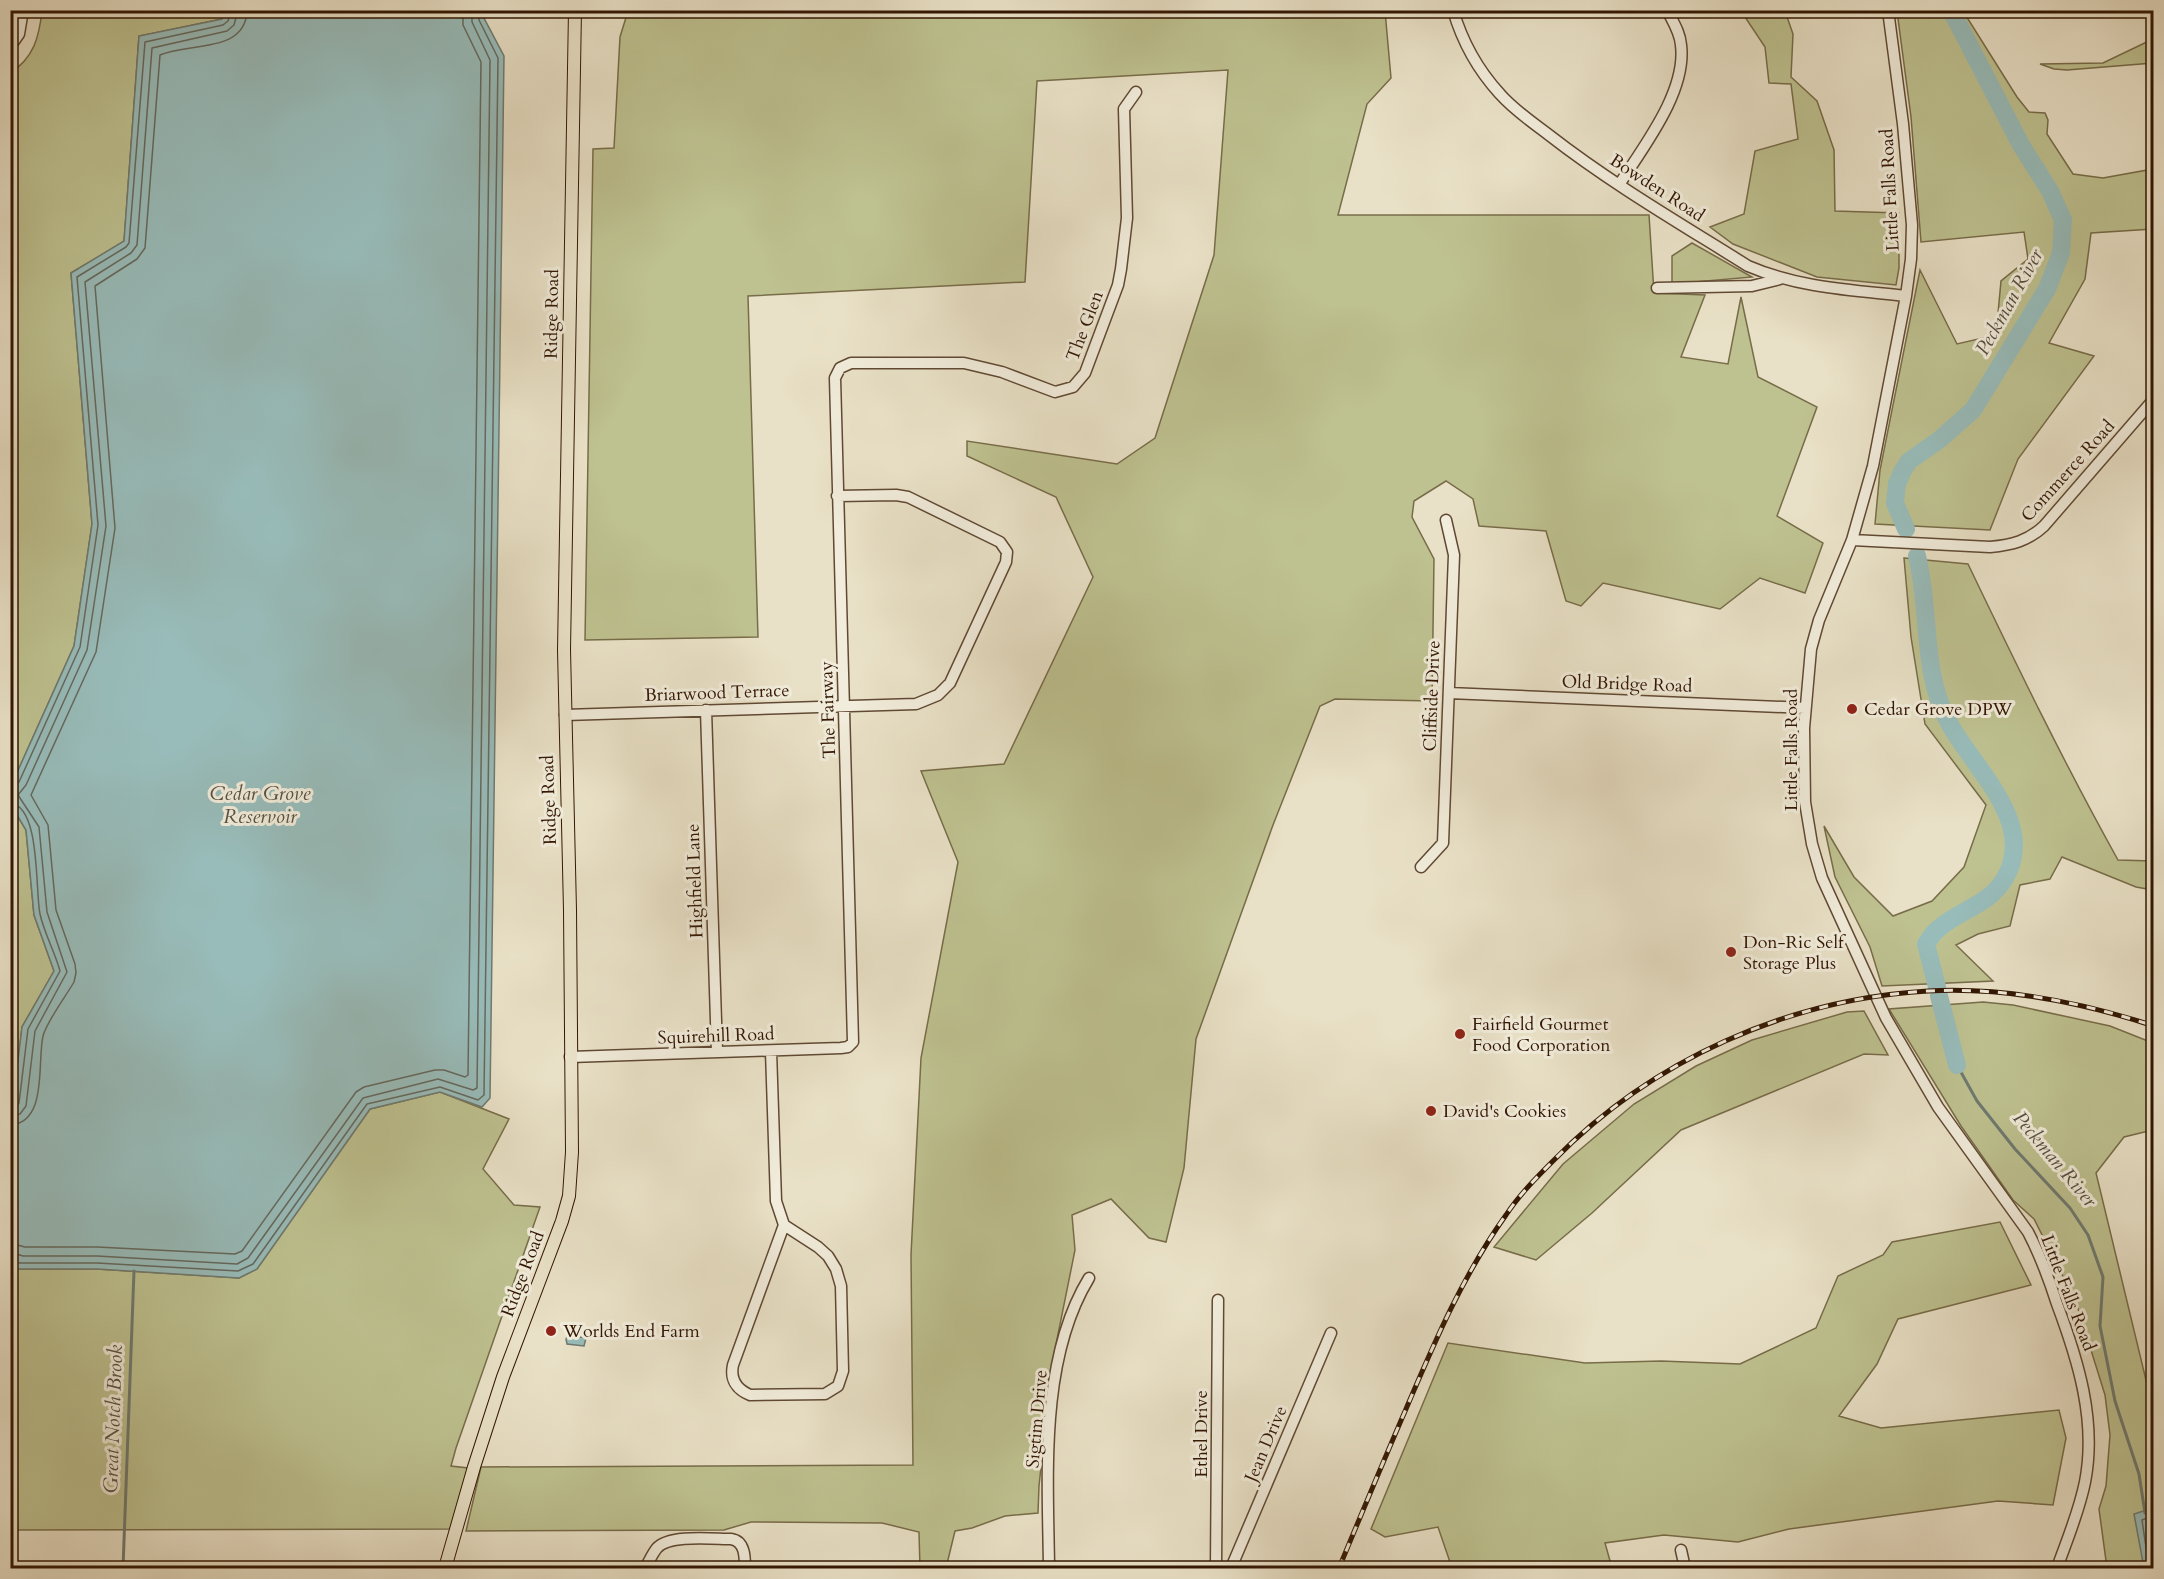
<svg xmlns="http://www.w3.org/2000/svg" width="2164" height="1579" font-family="Cardo,serif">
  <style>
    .green { fill: #bec190; stroke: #786c49; stroke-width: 1.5 }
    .water { fill: #98bcba; stroke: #6f7a70; stroke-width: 1.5 }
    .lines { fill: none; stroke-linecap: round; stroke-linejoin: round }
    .shore { stroke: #65695e; stroke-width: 1.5 }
    .stream { stroke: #6f7a70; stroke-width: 3 }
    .river { stroke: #98bcba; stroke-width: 18 }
    .minor-casing { stroke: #604933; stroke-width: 13 }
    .major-casing { stroke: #321602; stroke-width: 14 }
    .minor { stroke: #f1ecdb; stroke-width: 10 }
    .major { stroke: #e9e1c7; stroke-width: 12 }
    .rail-casing { stroke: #321602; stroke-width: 5 }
    .rail { stroke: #f1ecdb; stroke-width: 3; stroke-dasharray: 9; stroke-linecap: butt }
    .poi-dot { fill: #8f2418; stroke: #f1ecdb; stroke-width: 2 }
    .labels { text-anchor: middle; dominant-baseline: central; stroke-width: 6; stroke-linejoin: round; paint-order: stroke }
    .street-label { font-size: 18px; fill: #321602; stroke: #f1ecdb }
    .poi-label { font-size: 18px; fill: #321602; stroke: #f1ecdb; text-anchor: start }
    .water-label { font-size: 20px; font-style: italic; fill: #565042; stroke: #f1ecdb }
  </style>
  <rect width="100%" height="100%" fill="#e9e1c7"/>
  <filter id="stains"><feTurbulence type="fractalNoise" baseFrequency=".00333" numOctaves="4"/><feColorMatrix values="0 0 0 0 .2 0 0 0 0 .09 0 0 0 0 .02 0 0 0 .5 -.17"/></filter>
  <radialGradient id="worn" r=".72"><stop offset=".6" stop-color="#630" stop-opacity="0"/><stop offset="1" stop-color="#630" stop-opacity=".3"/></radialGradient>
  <path class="green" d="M42,11H226L222,19L139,36L124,242L71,273L92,524L74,646L11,786L10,73C34,58 39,37 42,11Z
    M628,11H1385L1391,78L1367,104L1338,215H1649L1654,293L1705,295L1681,357L1728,364L1741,297L1758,377L1817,407L1777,516L1823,543L1805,593L1760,578L1720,609L1603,583L1581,606L1566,601L1546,531L1479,526L1473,499L1446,481L1414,501L1412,517L1434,559L1432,701L1335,699L1320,706L1273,825L1196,1039L1184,1168L1166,1242L1149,1238L1111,1199L1072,1215L1075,1250L1052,1364L1039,1486L1038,1513L1005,1516L972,1528L955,1531L946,1568H920L919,1532L882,1523L751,1522L724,1530L466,1531L481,1467L913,1465L911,1255L921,1058L958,862L921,771L1004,764L1093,577L1056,497L967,456V441L1117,464L1155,438L1214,255L1228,70L1037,81L1025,282L748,296L758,637L585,640L593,149L614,148L620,37Z
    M1741,11H1785L1793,34L1791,77L1817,101L1834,150L1835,211L1899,213V268L1896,285L1817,277L1733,244L1710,227L1744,214L1755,151L1798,139L1791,84L1769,83L1765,47Z
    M1897,11H1963L2017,97L2029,112L2045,113L2048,120L2047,134L2073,174L2103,178L2153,169V229L2091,233L2085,279L2049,343L2094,356L2018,459L1990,530L1875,524L1880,470L1920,270L1957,344L1996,335L2001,281L2028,259L2024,232L1921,242L1911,117Z
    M2153,39V63L2067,70L2054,69L2040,64L2103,63Z
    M1692,243L1752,277L1672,284V256Z
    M1904,558L1968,564C2016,664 2064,763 2118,860L2153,861V890L2136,887L2062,857L2050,879L2020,885L2010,926L1978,934L1956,945L1993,981L1882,986L1870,947L1835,877L1824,826L1854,877L1893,916L1932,901L1964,867L1986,805L1925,724L1911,637Z
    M11,805L26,830L34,915L54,971L22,1027L11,1127Z
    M1983,1002L2013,1005L2110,1026L2153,1043V1130L2124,1137L2096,1173L2153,1409V1568H2107L2099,1509L2106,1486L2110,1435L2105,1395L2076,1302L2034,1219L2013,1200L1961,1126L1889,1009Z
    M1864,1011L1888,1055L1864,1054L1681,1130L1592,1213L1536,1260L1494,1247L1563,1164L1634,1104L1696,1066L1752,1040L1847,1012Z
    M440,1092L509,1119L483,1169L514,1205L540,1207L456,1448L451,1466L468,1468L450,1529L11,1530L10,1265L18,1269H97L239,1278L257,1269L370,1109Z
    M2000,1222L2031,1285L1898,1319L1877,1364L1839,1416L1881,1428L2059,1410L2066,1438L2053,1505L1998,1501L1789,1529L1738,1542L1664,1535L1605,1543L1612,1568H1452L1438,1527L1385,1537L1371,1529L1448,1343L1585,1363L1661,1361L1740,1364L1816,1328L1838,1276L1883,1255L1892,1242Z"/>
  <path class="water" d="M226,11H485L484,18L504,56L490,1098L482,1107L440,1092L370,1109L257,1269L239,1278L97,1269H18L11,1265L10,1127L22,1027L54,971L34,915L26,830L11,805V786L74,646L92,524L71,273L124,241L139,36L222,19Z
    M568,1335L586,1338L584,1346L567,1344L566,1339Z
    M2153,1508V1568H2144L2134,1514Z"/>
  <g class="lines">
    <path class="shore" d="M10,786H15L19,782L80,647L98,525L77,277L126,247L129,243L145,42L223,25L228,21L231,10
      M10,803C41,806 35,891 40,914C44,933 55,952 60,971L28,1029L19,1103L16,1107L10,1108
      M10,1116L20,1114L26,1106L35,1031L67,972L47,912L39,827L18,795L26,785L87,650L106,526L85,282L131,253L137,245L152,48L227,31L234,25L238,10
      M10,1125C48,1123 37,1062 43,1036C47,1021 66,996 74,982L76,973L75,964L56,910L48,825L31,795L96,652L115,528L95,286L137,259L145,248L160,55C188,42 246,54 247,10
      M10,1243L25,1247H97L235,1254L242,1251L356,1092L364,1087L435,1070H444L465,1077L468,1075L481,62L463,25V10
      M10,1252L23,1256H97L237,1264L248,1258L363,1098L438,1079L473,1090L477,1088L490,60L472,22V10
      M10,1260L20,1263H97L238,1271L253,1264L367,1104L440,1087L478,1100L484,1095L498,58L479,20V10
      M2149,1568L2142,1520L2154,1515"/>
    <path class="stream" d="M1957,1065L1977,1101L2015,1149L2070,1208L2088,1235L2103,1277L2100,1326L2115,1401L2139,1474L2145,1513
      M123,1568L134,1271"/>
    <path class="river" d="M1906,529L1895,503L1897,484L1902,472L1909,461L1939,440L1973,410L2047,289L2061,253L2063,220L2050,191L2021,145L1951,10
      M1917,556C1931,611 1921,670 1948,721C1971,766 2038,822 2005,878C1989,906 1958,910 1937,930C1932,934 1929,940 1926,944L1937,987
      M1939,996L1957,1065"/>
    <g class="minor-casing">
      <path id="minor" d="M1453,10C1462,41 1478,70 1500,94C1514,110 1532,122 1549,135C1612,184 1681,224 1748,266C1799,288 1852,290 1906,296
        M1888,10L1903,124L1912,225L1911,259L1906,296L1873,466L1852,540L1819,620L1811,649L1804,728L1805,802L1812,844L1822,878L1886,1018L1938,1107L2028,1232C2040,1255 2049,1279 2057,1304C2078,1360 2097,1421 2085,1482C2079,1512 2067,1540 2057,1568
        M10,47L19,34L23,10
        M1619,185C1643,147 1687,92 1681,45C1680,32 1673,22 1667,10
        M1657,288L1752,286L1780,279
        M1852,540L1990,547C2012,545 2028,541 2044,526L2154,399
        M1449,693L1805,708
        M706,710L717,1052
        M565,715L916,704L938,695L950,683L1006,562L1007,552L1000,542L908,497L896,495L837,496
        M1421,867L1443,843L1454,555L1446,520
        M771,1051L776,1201L784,1225L818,1247L828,1256L836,1269L841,1286L843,1371L838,1386L825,1394L750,1395C736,1389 730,1379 733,1365L784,1225
        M570,1057L841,1048L848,1047L853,1042L835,378L840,368L851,363H964L1002,372L1055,392L1073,387L1085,373L1118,285L1121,269L1127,218L1124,109L1136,92
        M1681,1550L1685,1568
        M645,1568C649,1562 652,1554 657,1548C669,1534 714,1539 731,1539C745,1541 745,1557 745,1568
        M1049,1568C1048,1476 1039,1360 1089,1278
        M1216,1568L1218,1300
        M1231,1568L1331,1333"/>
    </g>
    <g class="major-casing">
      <path id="major" d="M445,1568L474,1467L503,1377L562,1221L569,1196L572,1152L570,910L564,650L575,10"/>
    </g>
    <use href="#minor" class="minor"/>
    <use href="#major" class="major"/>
    <g class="rail-casing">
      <path id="rail" d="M1339,1568C1361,1515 1383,1462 1406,1409C1435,1341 1463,1275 1506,1215C1519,1195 1537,1177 1554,1160C1652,1060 1788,999 1928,991C2005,987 2081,1002 2154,1026"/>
    </g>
    <use href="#rail" class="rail"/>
  </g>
  <g class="poi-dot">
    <circle cx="1852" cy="709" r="6"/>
    <circle cx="1731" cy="952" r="6"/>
    <circle cx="1460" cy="1034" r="6"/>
    <circle cx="1431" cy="1111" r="6"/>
    <circle cx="551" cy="1331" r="6"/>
  </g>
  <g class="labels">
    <g class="street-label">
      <text transform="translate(1657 188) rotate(33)">Bowden Road</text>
      <text transform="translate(1890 190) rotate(-93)">Little Falls Road</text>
      <text transform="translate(552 314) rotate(-89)">Ridge Road</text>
      <text transform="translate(1085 326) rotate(-69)">The Glen</text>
      <text transform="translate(2068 471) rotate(-48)">Commerce Road</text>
      <text transform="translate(1627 684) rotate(2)">Old Bridge Road</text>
      <text transform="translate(717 693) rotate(-2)">Briarwood Terrace</text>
      <text transform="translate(1432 696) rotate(-88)">Cliffside Drive</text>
      <text transform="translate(828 710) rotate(-92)">The Fairway</text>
      <text transform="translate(1791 750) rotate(-90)">Little Falls Road</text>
      <text transform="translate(549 800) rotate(-92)">Ridge Road</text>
      <text transform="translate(695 881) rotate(-92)">Highfield Lane</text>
      <text transform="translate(716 1036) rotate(-2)">Squirehill Road</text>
      <text transform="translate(523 1274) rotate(-69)">Ridge Road</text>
      <text transform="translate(2068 1293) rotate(69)">Little Falls Road</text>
      <text transform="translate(1037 1419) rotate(-85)">Sigtim Drive</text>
      <text transform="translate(1201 1434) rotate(-90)">Ethel Drive</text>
      <text transform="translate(1266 1444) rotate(-67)">Jean Drive</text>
    </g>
    <g class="poi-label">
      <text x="1864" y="709">Cedar Grove DPW</text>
      <text x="1743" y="942">Don-Ric Self<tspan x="1743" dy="21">Storage Plus</tspan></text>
      <text x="1472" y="1024">Fairfield Gourmet<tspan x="1472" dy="21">Food Corporation</tspan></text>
      <text x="1443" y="1111">David's Cookies</text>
      <text x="563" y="1331">Worlds End Farm</text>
    </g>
    <g class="water-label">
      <text transform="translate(2009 302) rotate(-61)">Peckman River</text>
      <text x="260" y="793">Cedar Grove<tspan x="260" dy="23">Reservoir</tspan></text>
      <text transform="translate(2055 1159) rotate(50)">Peckman River</text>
      <text transform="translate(113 1419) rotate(-88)">Great Notch Brook</text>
    </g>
  </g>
  <rect width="2164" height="1579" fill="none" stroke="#e9e1c7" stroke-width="36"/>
  <rect x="12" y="12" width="2140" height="1555" fill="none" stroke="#321602" stroke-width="3"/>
  <rect x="18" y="18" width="2128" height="1543" fill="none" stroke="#321602" stroke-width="1.5"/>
  <rect width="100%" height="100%" filter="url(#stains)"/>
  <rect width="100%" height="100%" fill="url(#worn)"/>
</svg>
